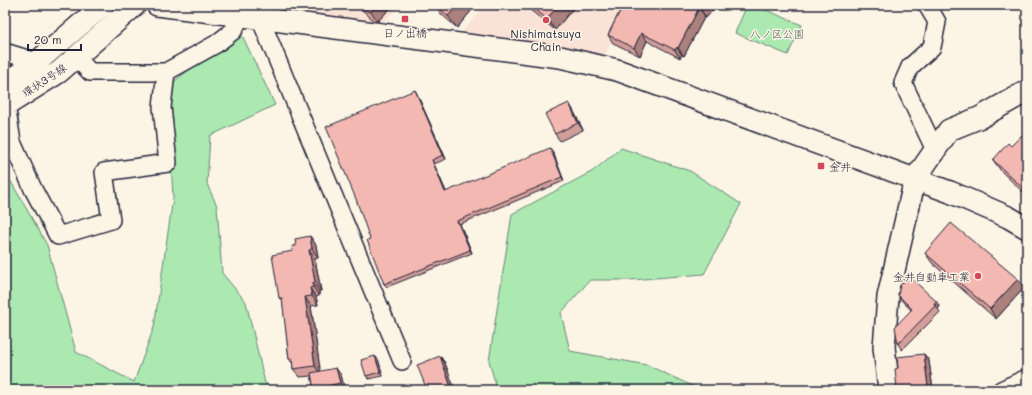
<svg xmlns="http://www.w3.org/2000/svg" width="1032" height="395" font-family="Mali,'Klee One',sans-serif">
  <style>
    .built { fill: #fae3d6 }
    .green { fill: #abe9b1; stroke: #668676 }
    .lines { fill: none; stroke-linecap: round; stroke-linejoin: round }
    .minor-casing { stroke: #22223b; stroke-width: 20 }
    .tertiary-casing { stroke: #22223b; stroke-width: 24 }
    .minor { stroke: #fcf5e5; stroke-width: 17 }
    .tertiary { stroke: #fcf5e5; stroke-width: 21 }
    .wall { fill: #d29e99; stroke: #22223b }
    .shaded-wall { fill: #ab817d; stroke: #22223b }
    .building { fill: #f4b8b2; stroke: #22223b }
    .poi-dot { fill: #d1495b; stroke: #fcf5e5; stroke-width: 1.5 }
    .labels { text-anchor: middle; dominant-baseline: central; stroke-width: 3; stroke-linejoin: round; paint-order: stroke }
    .poi-label { font-size: 11px; fill: #22223b; stroke: #fcf5e5 }
    .park-label { font-size: 11px; fill: #445458; stroke: #fcf5e5 }
    .street-label { font-size: 11px; fill: #22223b; stroke: #fcf5e5 }
  </style>
  <rect width="100%" height="100%" fill="#fcf5e5"/>
  <filter id="ink" filterUnits="userSpaceOnUse"><feTurbulence type="fractalNoise" baseFrequency=".025" numOctaves="2"/><feDisplacementMap in="SourceGraphic" scale="8" xChannelSelector="R" yChannelSelector="G"/><feConvolveMatrix kernelMatrix="1 2 1 2 8 2 1 2 1" color-interpolation-filters="sRGB"/></filter>
  <g filter="url(#ink)">
    <path class="built" d="M283,5H400L379,27L278,11Z
      M485,5H628L604,58L459,36Z"/>
    <path class="green" d="M747,5H754L802,25L788,55L735,33Z
      M241,33L275,105L210,136L207,184L217,206L222,273L246,302L265,383L278,390H5V171L47,245L76,352L134,382L154,327L173,198L167,87L199,62Z
      M621,148L690,171L741,204L704,274L631,280H590L561,313L570,351L647,365L701,390H497L489,361L512,214L593,171Z"/>
    <g class="lines">
      <g class="minor-casing">
        <path id="minor" d="M927,5L937,22L932,47L910,67L903,83L935,150
          M260,18L402,361
          M5,52L37,62
          M166,72L216,44L233,31L241,16
          M5,112L8,116L12,142L33,189L58,236L111,220L104,172L168,163L162,107L166,72H90L76,57
          M1001,390L1027,378"/>
      </g>
      <g class="tertiary-casing">
        <path id="tertiary" d="M157,5L560,57L617,70L950,192L1008,217L1027,228
          M5,83L37,62L103,5
          M5,106L59,72L135,5
          M889,390L884,347L888,297L915,179L949,130L981,117L1027,91"/>
      </g>
      <use href="#minor" class="minor"/>
      <use href="#tertiary" class="tertiary"/>
    </g>
    <path class="wall" d="M357,5H393L378,21H374Z
      M435,5H476L457,28L441,14Z
      M524,5H576L555,30Z
      M623,5H717L706,18L705,16L684,56L682,55L680,58L647,41L640,56L613,43L608,35Z
      M415,90L417,94L446,159L434,164L446,192L553,152L564,181L460,224L472,253L387,287L384,284L370,239Z
      M569,103L573,110L583,130L560,141L555,134Z
      M1027,132V196L1001,171L993,160L1011,146L1023,136Z
      M310,236L316,245L318,258L315,259L321,291H319V296L316,297L318,305L311,306L320,371L341,375L345,390H314L311,376L300,377L293,369V364L289,359L283,302L279,298L293,251Z
      M925,253L1024,288L996,319L932,263Z
      M900,285L940,307L938,309L940,312L902,350L898,344L911,310L902,301L898,295Z
      M924,354L929,361L933,390H897L898,368Z
      M375,356L378,359L383,376L369,379L366,376Z
      M440,356L445,363L455,390H427Z"/>
    <path class="shaded-wall" d="M377,5H393L378,21L371,12Z
      M458,5H476L457,28L448,16Z
      M558,5H576L555,30L547,19Z
      M705,5H717L706,18L701,10Z
      M699,8L705,16L684,56L678,48Z
      M641,33L647,41L640,56L634,48Z
      M677,47L682,55L680,58L675,50Z
      M415,90L417,94L446,159L443,155Z
      M569,103L573,110L583,130L578,123Z
      M550,148L553,152L564,181L562,177Z
      M432,160L434,164L448,196L445,192Z
      M457,221L460,224L472,253L470,250Z
      M310,236L316,245L318,258L312,249Z
      M309,250L315,259L321,291L315,282Z
      M1018,279L1024,288L996,319L990,309Z
      M313,283L319,291V296L313,287Z
      M310,288L316,297L318,305L312,296Z
      M305,297L311,306L321,375L315,366Z
      M936,301L940,307L938,309L934,303Z
      M924,354L929,361L933,390H930L928,387Z
      M375,356L378,359L383,376L380,372Z
      M440,356L445,363L455,390H453L451,387Z
      M336,368L341,375L345,390L340,383Z"/>
    <path class="building" d="M361,5H377L371,12L367,11Z
      M436,5H458L448,16Z
      M530,5H558L547,19Z
      M623,5H705L701,10L699,8L678,48L677,47L675,50L641,33L634,48L608,35Z
      M415,90L443,155L432,160L445,192L550,148L562,177L457,221L470,250L384,284L367,240L370,239L356,199L326,127Z
      M569,103L578,123L555,134L545,114Z
      M1027,132V192L993,160L1008,143L1011,146L1022,135L1023,136Z
      M951,223L1018,279L990,309L925,253Z
      M310,236L312,249L309,250L315,282L313,283V287L310,288L312,296L305,297L315,366L293,369L292,358L289,359L282,298H279L272,255L293,251L292,246H296L295,239Z
      M910,277L936,301L934,303L935,306L898,344L895,327L912,309L898,295L900,285Z
      M1027,339V353L1023,342Z
      M924,354L928,387L903,390H897L895,369L898,368L897,357Z
      M375,356L380,372L366,376L361,360Z
      M440,356L451,387L445,390H427L417,365Z
      M336,368L340,383L327,386L328,390H314L311,373Z"/>
  </g>
  <g class="poi-dot">
    <rect x="401" y="15" width="8" height="8" rx="2"/>
    <circle cx="546" cy="20" r="4"/>
    <rect x="817" y="162" width="8" height="8" rx="2"/>
    <circle cx="978" cy="276" r="4"/>
  </g>
  <g class="labels">
    <g class="poi-label">
      <text x="405" y="32">日ノ出橋</text>
      <text x="546" y="33">Nishimatsuya<tspan x="546" dy="13">Chain</tspan></text>
      <text x="829" y="166" text-anchor="start">金井</text>
      <text x="970" y="276" text-anchor="end">金井自動車工業</text>
    </g>
    <g class="park-label">
      <text x="777" y="33">八ノ区公園</text>
    </g>
    <g class="street-label">
      <text transform="translate(44 80) rotate(-34)">環状3号線</text>
    </g>
  </g>
  <rect width="1032" height="395" fill="none" stroke="#fcf5e5" stroke-width="20"/>
  <rect x="10" y="10" width="1012" height="375" fill="none" stroke="#22223b" stroke-width="1.5" filter="url(#ink)"/>
  <path d="M28 44v6h53v-6" fill="none" stroke="#22223b" stroke-width="2"/>
  <text x="34" y="44" font-size="12" fill="#22223b" stroke="#fcf5e5" stroke-width="3" paint-order="stroke">20 m</text>
</svg>
